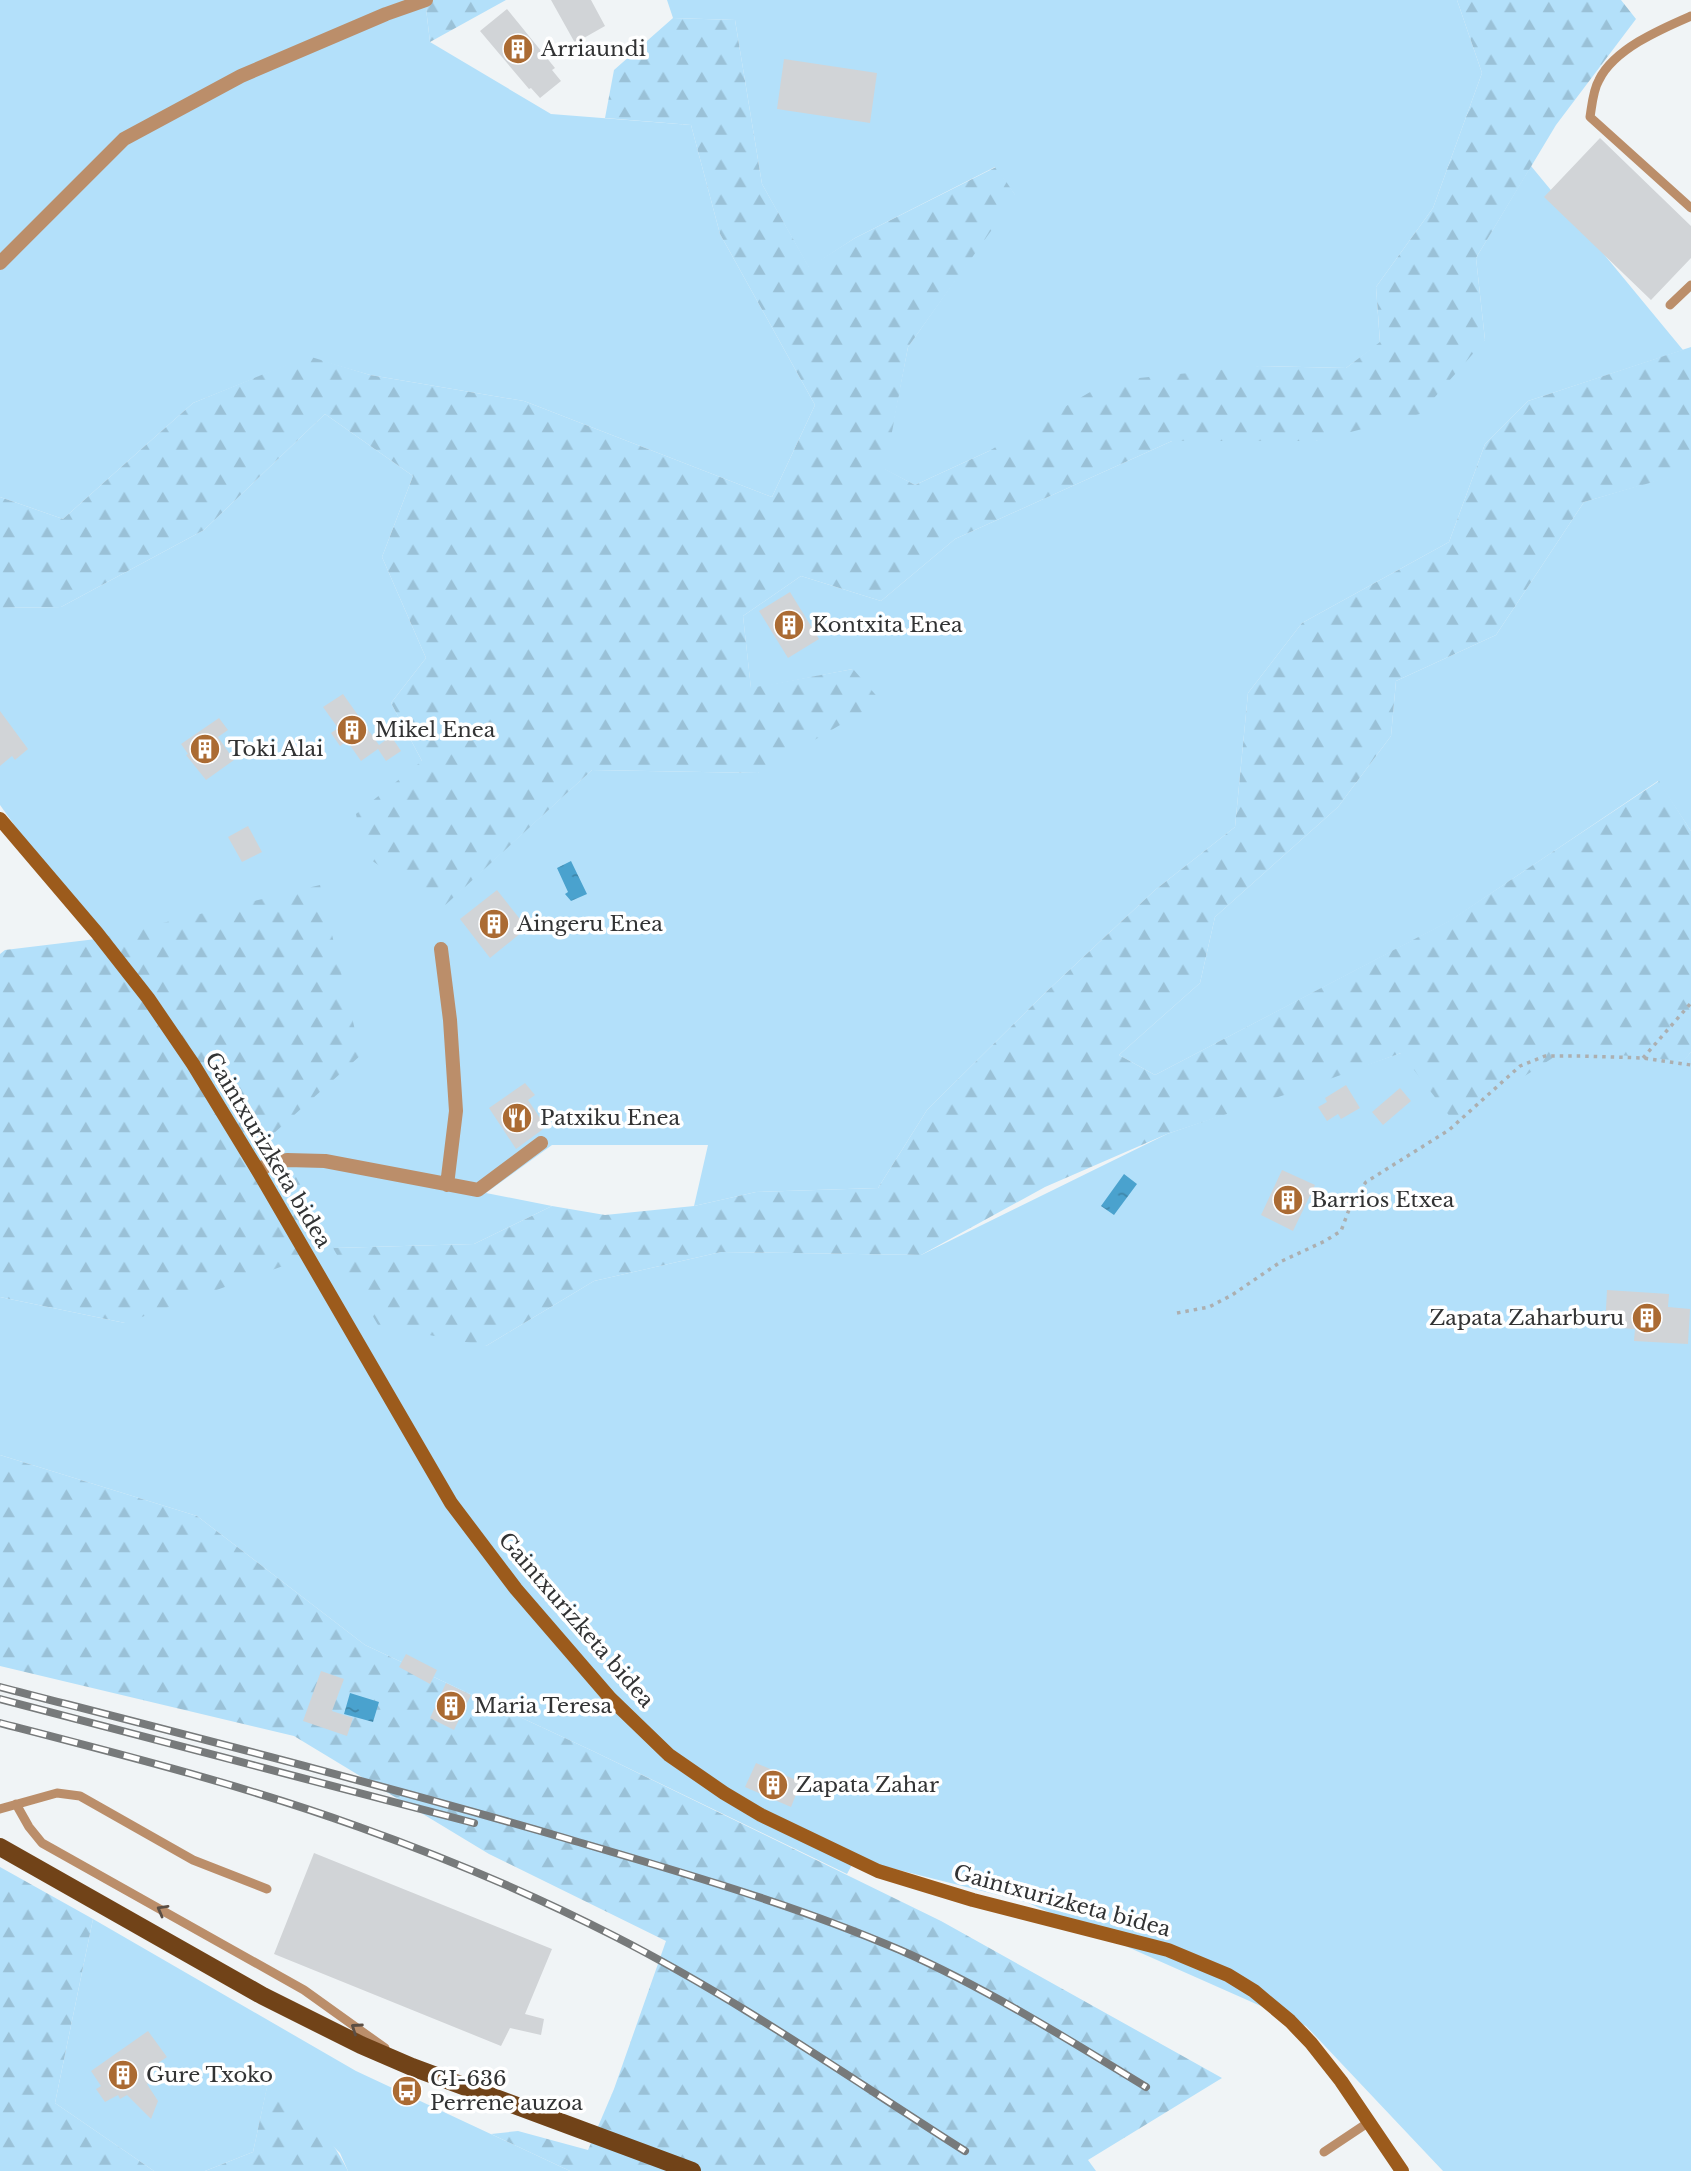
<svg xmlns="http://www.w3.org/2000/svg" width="1691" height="2171" font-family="'Libre Baskerville',serif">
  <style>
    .green { fill: #b3e0fa }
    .forest { fill: url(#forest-firs) }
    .water { fill: url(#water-ripples) }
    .building { fill: #d1d4d7 }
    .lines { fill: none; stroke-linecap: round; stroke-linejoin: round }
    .path { stroke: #acafb0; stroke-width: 3.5; stroke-dasharray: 3.5 5; stroke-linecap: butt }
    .lane { stroke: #bb8e6a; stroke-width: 9 }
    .street { stroke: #bb8e6a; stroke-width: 14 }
    .secondary { stroke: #9c5b1c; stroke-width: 14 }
    .primary { stroke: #714318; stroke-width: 18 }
    .rail-casing { stroke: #777a7b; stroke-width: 8 }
    .rail { stroke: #fff; stroke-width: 5; stroke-dasharray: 16; stroke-linecap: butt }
    .oneway { stroke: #5b4e44 }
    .labels { text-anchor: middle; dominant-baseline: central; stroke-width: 7; stroke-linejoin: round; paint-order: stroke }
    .poi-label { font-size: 21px; fill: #323334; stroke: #fff; text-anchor: start }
    .street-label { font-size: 21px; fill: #323334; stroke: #fff }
  </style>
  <defs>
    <pattern id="forest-firs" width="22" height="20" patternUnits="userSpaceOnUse" patternTransform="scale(1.75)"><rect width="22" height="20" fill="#b3e0fa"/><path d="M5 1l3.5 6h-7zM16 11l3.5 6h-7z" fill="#9ac1d7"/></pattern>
    <pattern id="water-ripples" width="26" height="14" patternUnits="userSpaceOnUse" patternTransform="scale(1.75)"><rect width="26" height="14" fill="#4aa2ce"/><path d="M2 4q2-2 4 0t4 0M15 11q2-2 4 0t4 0" fill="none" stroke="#3e85a8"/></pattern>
  </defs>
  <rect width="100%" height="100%" fill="#f0f4f6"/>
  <path class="green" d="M0,0H425L430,42L551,114L691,125L720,234L815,405L772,497L524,401L370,375L308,357L193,403L63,519L0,497Z
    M667,0H1457L1482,73L1433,208L1376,287L1380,343L1346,368L1259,366L989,451L915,485L884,469L908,347L1015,195L995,167L855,238L809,268L762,184L735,20L673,18Z
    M1531,166L1683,350L1528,401L1485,444L1449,542L1302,623L1248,693L1235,827L1155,890L1046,992L927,1110L878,1188L756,1192L694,1206L708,1145H552L486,1193L552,1206L474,1244L334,1248L486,1346L594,1281L721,1252L921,1255L1167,1134L1401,1053L1575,1041L1683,1061L1691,1052V2171H1443L1306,2026L1026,1902L855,1859L847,1874L595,1752L365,1645L197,1516L0,1455V1297L125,1323L96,939L0,805V608L61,607L204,530L325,414L413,476L382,557L426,658L391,703L422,761L441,908L592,770L758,773L853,669L751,689L743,616L801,576L881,601L955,539L1172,441H1316L1485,340L1476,258Z
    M1691,470V831L1658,781L1450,921L1155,1075L1119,1055L1200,983L1215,917L1338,807L1391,736L1396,681L1496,635L1584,502Z
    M93,1919L356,2071L570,2171H348L340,2153L268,2083L253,2152L205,2171H154L55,2103Z"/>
  <path class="forest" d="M425,0H506L430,42Z
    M1457,0H1621L1636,19L1556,125L1476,258L1485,340L1420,414L1316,441H1172L955,539L881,601L801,576L743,616L751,688L853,669L881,701L758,773L592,770L441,909L364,855L356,814L422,761L391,703L426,658L382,557L413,476L325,414L204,530L61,607L0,608V497L63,519L193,403L308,356L370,375L524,401L772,497L815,405L720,234L691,125L605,118L614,70L673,18L735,20L762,184L809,267L855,238L996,167L1016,196L908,347L885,469L915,485L989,451L1109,381L1259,366L1346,368L1380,342L1376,287L1433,208L1482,73Z
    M1691,347V471L1584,502L1496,635L1396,681L1391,736L1338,807L1215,917L1200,983L1119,1055L1155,1075L1449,921L1659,781L1691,831V1052L1684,1061L1565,1050L1454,1122L1401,1053L1305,1088L1167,1134L1045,1187L921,1255L721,1252L594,1281L486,1346L378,1325L333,1248L125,1323L0,1297V954L5,950L96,939L320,885L361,1055L273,1134L334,1248L474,1244L552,1206L605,1215L694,1206L756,1192L878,1188L927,1110L1046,992L1155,890L1235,827L1248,693L1302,623L1449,542L1485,444L1528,401Z
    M0,1455L197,1516L365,1645L595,1752L941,1921L1222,2078L1088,2160L1096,2171H570L491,2134L518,2131L588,2150L614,2089L666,1941L489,1854L294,1736L0,1666Z
    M0,1867L93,1919L55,2103L154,2171H0Z
    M268,2082C302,2108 329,2131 348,2171H205L253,2152Z"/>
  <path class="water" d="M571,861L587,894L571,901L565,894L568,892L557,868Z
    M1124,1174L1137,1184L1114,1215L1101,1206Z
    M350,1693L379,1702L373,1722L344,1714Z"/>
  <path class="building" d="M551,0H591L605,26L575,43Z
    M507,9L555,68L552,70L561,81L540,98L531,88L529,89L480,31Z
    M784,59L877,73L870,123L777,109Z
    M1600,138L1691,226V258L1651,300L1544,197Z
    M790,592L819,639L788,658L759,611Z
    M343,694L379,745L391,736L401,751L386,761L378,749L361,761L347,741L340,746L331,733L338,728L323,707Z
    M0,711L28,749L15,760L12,756L0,766Z
    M219,718L228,730L218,737L234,760L206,780L186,755L188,754L181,744Z
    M248,826L262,852L242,862L228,837Z
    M497,890L527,928L490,958L460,919Z
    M525,1083L535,1095L528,1100L546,1127L516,1149L489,1108Z
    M1346,1085L1360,1108L1341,1119L1338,1114L1327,1121L1318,1107L1327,1102L1325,1098Z
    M1400,1088L1411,1101L1383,1125L1372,1112Z
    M1282,1170L1315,1185L1293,1231L1261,1215Z
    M1607,1290L1669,1294L1668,1307L1690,1309L1688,1344L1634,1341L1635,1329L1605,1327Z
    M406,1654L437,1670L430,1684L399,1667Z
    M321,1671L344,1679L332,1711L353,1718L347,1736L303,1721Z
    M446,1683L471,1695L454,1730L430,1718Z
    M756,1763L801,1782L791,1807L745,1787Z
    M314,1853L552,1949L525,2014L544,2019L541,2035L510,2028L501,2046L274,1954Z
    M148,2031L167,2057L148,2070L154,2079L147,2084L158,2101L151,2119L127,2095L120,2099L118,2095L105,2102L96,2089L101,2086L91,2071Z"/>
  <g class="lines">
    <path class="path" d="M1643,1058L1691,1003
      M1177,1313L1209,1307L1232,1295L1282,1261L1325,1241L1341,1231L1353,1199L1366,1182L1449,1130L1520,1066L1545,1056H1581L1643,1058L1691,1065"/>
    <path class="lane" d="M1691,16C1661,29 1614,49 1599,80C1593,90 1592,105 1590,117L1691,208
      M1670,305L1691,285
      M16,1804L29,1827L42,1843L304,1990L385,2048
      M0,1809L57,1793L80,1796L193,1860L267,1889
      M1324,2152L1369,2122"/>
    <path class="street" d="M0,263L124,139L241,76L386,14L426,0
      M441,949L450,1020L456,1111L447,1185
      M257,1169L287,1160L325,1161L478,1190L541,1143"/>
    <path class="secondary" d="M0,819L97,933L148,998L193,1064L257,1169L451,1503L516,1589L610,1698L669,1755L724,1793L761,1815L878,1871L973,1900L1168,1950L1228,1975L1254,1991L1290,2021L1311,2043L1341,2081L1402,2171"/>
    <path class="primary" d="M0,1847L263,1996L361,2045L412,2067L692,2171"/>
    <g class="rail-casing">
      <path id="rail" d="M0,1687C190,1736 380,1784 568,1839C680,1872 793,1904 900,1950C986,1988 1066,2038 1146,2087
        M0,1699L474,1823
        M0,1723C120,1754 243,1785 359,1827C446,1858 532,1894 614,1936C736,1998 850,2078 965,2151"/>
    </g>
    <use href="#rail" class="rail"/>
  </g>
  <defs><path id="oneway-chevron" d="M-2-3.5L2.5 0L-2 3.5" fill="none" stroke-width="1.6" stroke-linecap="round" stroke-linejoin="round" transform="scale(1.75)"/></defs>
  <g class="oneway">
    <use href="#oneway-chevron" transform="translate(162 1910) rotate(-151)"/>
    <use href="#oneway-chevron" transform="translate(356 2028) rotate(-145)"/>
  </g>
  <defs>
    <g id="building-disc" transform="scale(1.575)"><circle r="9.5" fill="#ab6b33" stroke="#fff"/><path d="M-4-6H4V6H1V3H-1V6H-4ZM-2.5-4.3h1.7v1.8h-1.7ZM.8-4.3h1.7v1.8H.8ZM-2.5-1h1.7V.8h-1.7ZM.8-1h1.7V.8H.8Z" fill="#fff"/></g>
    <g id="restaurant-disc" transform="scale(1.575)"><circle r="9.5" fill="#ab6b33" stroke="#fff"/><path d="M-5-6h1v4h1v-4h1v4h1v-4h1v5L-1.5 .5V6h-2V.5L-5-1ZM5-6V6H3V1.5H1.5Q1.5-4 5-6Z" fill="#fff"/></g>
    <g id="bus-disc" transform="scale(1.575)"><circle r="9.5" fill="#ab6b33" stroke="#fff"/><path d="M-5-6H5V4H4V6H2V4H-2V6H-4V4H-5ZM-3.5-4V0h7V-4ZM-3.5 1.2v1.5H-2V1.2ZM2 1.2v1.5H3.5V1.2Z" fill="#fff"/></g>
  </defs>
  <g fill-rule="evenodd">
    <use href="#building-disc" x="518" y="49"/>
    <use href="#building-disc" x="789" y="625"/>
    <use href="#building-disc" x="352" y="730"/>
    <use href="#building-disc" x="205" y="749"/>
    <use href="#building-disc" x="494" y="924"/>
    <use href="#restaurant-disc" x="517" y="1118"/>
    <use href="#building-disc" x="1288" y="1200"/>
    <use href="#building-disc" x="1647" y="1318"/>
    <use href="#building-disc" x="451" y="1706"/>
    <use href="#building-disc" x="773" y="1785"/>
    <use href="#building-disc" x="123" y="2075"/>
    <use href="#bus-disc" x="407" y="2091"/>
  </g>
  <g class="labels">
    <g class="poi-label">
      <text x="541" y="49">Arriaundi</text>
      <text x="812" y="625">Kontxita Enea</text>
      <text x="375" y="730">Mikel Enea</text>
      <text x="228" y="749">Toki Alai</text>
      <text x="517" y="924">Aingeru Enea</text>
      <text x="540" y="1118">Patxiku Enea</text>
      <text x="1311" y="1200">Barrios Etxea</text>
      <text x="1624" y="1318" text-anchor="end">Zapata Zaharburu</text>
      <text x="474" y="1706">Maria Teresa</text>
      <text x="796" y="1785">Zapata Zahar</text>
      <text x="146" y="2075">Gure Txoko</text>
      <text x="430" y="2079">GI-636<tspan x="430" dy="24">Perrene auzoa</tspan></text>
    </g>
    <g class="street-label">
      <text transform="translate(268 1150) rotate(59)">Gaintxurizketa bidea</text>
      <text transform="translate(576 1620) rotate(49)">Gaintxurizketa bidea</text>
      <text transform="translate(1062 1901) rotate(15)">Gaintxurizketa bidea</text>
    </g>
  </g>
</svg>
